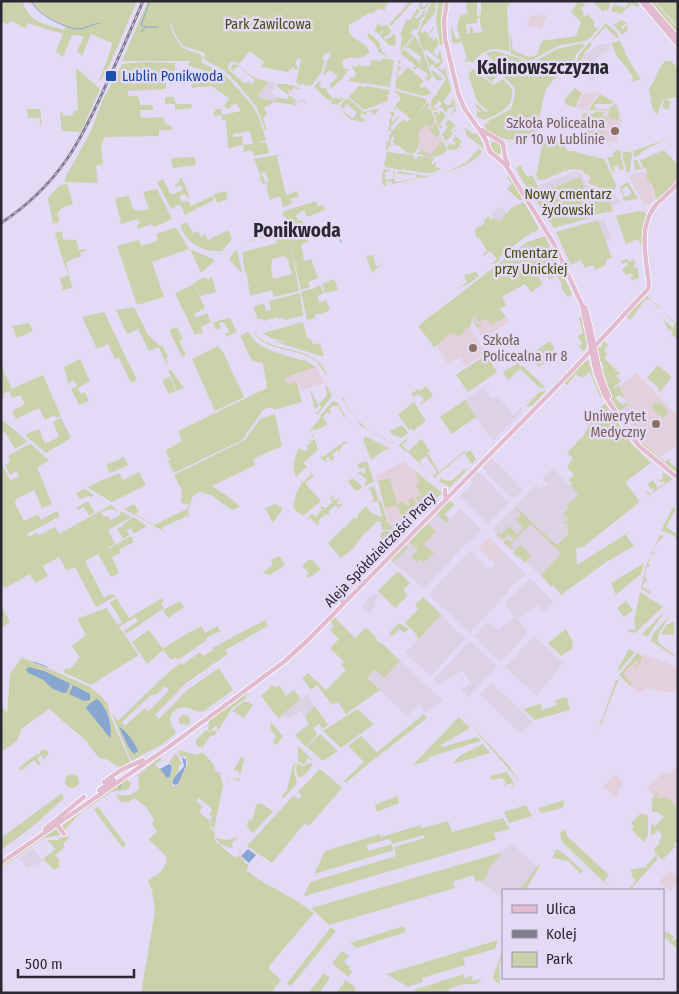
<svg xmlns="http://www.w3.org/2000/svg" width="679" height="994" font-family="'Fira Sans Condensed',sans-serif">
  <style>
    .industrial { fill: #ddd1e4 }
    .education { fill: #e4cfdd }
    .green { fill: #cbd1ab; fill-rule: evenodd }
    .water { fill: #87a6d2 }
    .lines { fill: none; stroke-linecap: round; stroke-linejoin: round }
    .stream { stroke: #87a6d2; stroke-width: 1 }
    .major-casing { stroke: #fff; stroke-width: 6 }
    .major { stroke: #e3bbd0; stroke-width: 4.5 }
    .rail-casing { stroke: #817c8e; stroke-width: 3 }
    .rail { stroke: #e3dbf5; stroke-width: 1; stroke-dasharray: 4; stroke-linecap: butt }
    .transit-dot { fill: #1a4fb4; stroke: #e3dbf5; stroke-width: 2 }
    .education-dot { fill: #8d6e63; stroke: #e3dbf5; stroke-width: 2 }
    .labels { text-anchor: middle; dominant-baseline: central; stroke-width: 5; stroke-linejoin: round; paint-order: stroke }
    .park-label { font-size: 14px; fill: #464b0c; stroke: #e3dbf5 }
    .transit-label { font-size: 14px; fill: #164399; stroke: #e3dbf5; text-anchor: start }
    .education-label { font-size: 14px; fill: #785e54; stroke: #e3dbf5; text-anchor: end }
    .street-label { font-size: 14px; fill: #2b2832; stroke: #e3dbf5 }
    .district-label { font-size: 19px; font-weight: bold; fill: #2b2832; stroke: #e3dbf5 }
  </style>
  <rect width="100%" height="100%" fill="#e3dbf5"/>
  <path class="industrial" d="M610,43L612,49L602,54L596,59L595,78L592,81L589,80L582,66L583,56L598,45Z
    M269,82L275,84V88L272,92L280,100L287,101L291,97L298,101L302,98L307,102L305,104L300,102L297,105L262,99L258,95Z
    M577,171L582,173L586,185L598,189L602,202L541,193L537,186Z
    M606,191L616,196L621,203L611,206Z
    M499,206L507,213L499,222L490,215Z
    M604,219L612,239L606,241L599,222Z
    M489,383L490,384L484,389L492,399L498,396L513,415L521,407L522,408V412L494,440L486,432L465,400Z
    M628,406L643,409L645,411L632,427L621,410Z
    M491,458L523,490L514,499L482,468Z
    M553,468L578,494L570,503V523L567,524L568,535L554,544L562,554L541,575L539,574L493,529L536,485L540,489L548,484L543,478Z
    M478,471L509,503L488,524L460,496L473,483L470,479Z
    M460,509L482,530L468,544L465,542L466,543L453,556L454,558L424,589L391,560L412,539L433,553L424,543L436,531L428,523L437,513L447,523Z
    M470,551L489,570L495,564L492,562L503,551L526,574L508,589L509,591L470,633L430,596V593Z
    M530,578L554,603L545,611H543L538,605L517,619L527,630V633L501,662L474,637L488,622L499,630L504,624L506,625L514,617L505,603Z
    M374,593L378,597L373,604L376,606L369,614L361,607Z
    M441,614L458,633L460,632L466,638L430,676L405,653Z
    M534,636L563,663L537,696L505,667Z
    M470,641L497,666L469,697L461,689L471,683L463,670L439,685L433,680Z
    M400,661L443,701L426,713L419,704L407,716L367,678L374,669L384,678Z
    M491,683L533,722L521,734L480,695Z
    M307,694L315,706L306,717L300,711L288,720L285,717L279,719L278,718Z
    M511,843L537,866L521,890H503V900L479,880L486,872L493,858L495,861Z
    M33,849L43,860L35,866L33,864L28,868L19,859Z"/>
  <path class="education" d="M547,15L542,29L527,25L530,16Z
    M595,92L599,93L588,107V110L576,108L583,94Z
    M617,107L619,110L622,121L616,143L605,139L595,131L601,116Z
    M431,111L439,134L440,133L443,141L432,157L415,148L418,144V130Z
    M644,172L652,187L655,199L652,203L645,206L630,178V175Z
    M494,301L509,322L482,339L472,317Z
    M466,321L485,353L465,366L460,357L448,364L436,345Z
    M316,367L325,383L301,390L299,382L290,384L284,380L289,376L297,375L300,372Z
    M636,373L678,416V446L660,457L644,444L632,429V427L645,412L642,410L628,406L620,386Z
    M404,461L417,473L422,483L416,486L427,507L402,533L389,523L376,476Z
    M489,537L503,551L493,562L478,548Z
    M644,655L665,662L678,668L677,691L665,692L648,688L639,693L623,678L625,672L639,656Z
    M678,765V808L667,797L657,798L647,789L661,774L670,773Z
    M615,775H616L623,783L616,798L603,787Z
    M670,870L678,878V883L670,891L659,882Z"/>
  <path class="green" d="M1,1H23C27,22 47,25 64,30L65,26C53,21 41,14 33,4L30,5V1H137L107,71L98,83L109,55L112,43L91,34L82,56L77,51L84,36L72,35L63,57L56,52L63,34L28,23L25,28L11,21L7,24L1,21Z
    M148,1H390L385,7V10L379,9L370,14L369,13L349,25C346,41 364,38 370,52C367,54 365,56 363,57C354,60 351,55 342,61L343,68L350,70L347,71L341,81H339L332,88L330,86L331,83L338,76L329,70L325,75L323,74L327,61L331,54L328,51L327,52L329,55L326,53L323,54L326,57L324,56L321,58L325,61L321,73L311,86L309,84L307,86H305L306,84L304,85L303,83L301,85L296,83L301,60L299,58L295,62L298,68L297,70L295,69L290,74L295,68L293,67L288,72L261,67L264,62L250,51L239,64L234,61L230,63L228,67L229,70L245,84L248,81L252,85L255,80L238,66L232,71L231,67L233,64L237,66L235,63L237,64C249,75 257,81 273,82H269L258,95L262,99L275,101L278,98L288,99V95L277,86V84H287L288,85H294L295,87L300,88L299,90L294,88L291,91L288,89L287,90L290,93L287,94L297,101L293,102L297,105L274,102L264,108L267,113L263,119L267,130H265L257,108L239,85L226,72L204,59L205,53C199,50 193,50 186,47C177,43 173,28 170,20C170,28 177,45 185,49C192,52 197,51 203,57L201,62L225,75L252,105L258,115L266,140L256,143L266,142L269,153L254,156L252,150L244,152L243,145L228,148L226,120H222L221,115L214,116V113L216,109H221L222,115L241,111L236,103L228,109L224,106L229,98L211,86L192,88L191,80L209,77L208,72L188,65L189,62L192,61H122ZM250,131L253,144L243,145L242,136L233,137V134Z
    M409,1H414L390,27L389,25L400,12L402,13L401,12Z
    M422,1H424L421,5L423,7L431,1L425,9H419V13L415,17L417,19L423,13L422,11H426L423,18H421V21H418L420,23L417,30L414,29L410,33L414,35L400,52L402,35H400L406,20H410L417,9H419V5Z
    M432,1H436L435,13L420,30L423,33L425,31L428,34L427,36L433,27L434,28L428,36L431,38L435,33L432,38L433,40L436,37L439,45L437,44V46L433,52L437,56L440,51L443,62L438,68L443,71L445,67L451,91L443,102L448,106L452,102L453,96L456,110L457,109L449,118L455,108L453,106L451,108L450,107L446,112L448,114L450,111L448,115L442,108L439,107L442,103L439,101L433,107L435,109L437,107L438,108L436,110H432C430,104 431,100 435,95H438L437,93L447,78L438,81L433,76L431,69L443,79L446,77L432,64L430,67L425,54L437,64L441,61L426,49L424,52L419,39L420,37L417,34Z
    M438,1H444L441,19L443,44L440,45L436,22Z
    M467,1H512L507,7V11L510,52C491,46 485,49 472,63L470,61L465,62V60L467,59L462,41L455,44L452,42L451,25L456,39L460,38L457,27L460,16L468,13L466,7ZM477,2H481V14L479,15L482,32L473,33V27H470V33H467L466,24L477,23V19L479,18L477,15Z
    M578,1L586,5L580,8L583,11V15L585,17L587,14L595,22L593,24L596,28L600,26L590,38L585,41L557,46L532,60H528L511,54L510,29L513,50L529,57L537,55L542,41L576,36L581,22L571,12Z
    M592,1H611L608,11L606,9L603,12Z
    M629,1H636L639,5L637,7L632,4L621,14L611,11L614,4L625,8Z
    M649,1H654L678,29V34Z
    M655,1H678V27Z
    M621,20L626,22V25L625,24L621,27L623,29L627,25L628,26L626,32L622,35L614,25Z
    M376,23L382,26L387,25L391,31L388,36L387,35L384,38L385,40L389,37L390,38L393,35L392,33L396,36L395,46L389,45L380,36L383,31H381L380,35L374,30L377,27Z
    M606,23L617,33L619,38H616L614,36L616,33L613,35L606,27L590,42L592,45L585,52L581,61H576L580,53Z
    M369,33L379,42L381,50L388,57L378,52C379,44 370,42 367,35Z
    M417,35L432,77L428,81L424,77L426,78L428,74L418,67L415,70L413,68L416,66L401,54L399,56L404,49L420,63L421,62L419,60L422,58L408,47L407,49L405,48L415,36L420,48Z
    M620,41L628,59L643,83L641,79L631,82L633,81L632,75H631L626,67L616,55L611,43Z
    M583,43L584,46L577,53L574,61H571L566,68L569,75L561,74C541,88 545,97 539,119H537L535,123L528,122L538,127L536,133C521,144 500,141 485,130V125L490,120L511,109C517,89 518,90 501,74L504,70L485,53L496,51L531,62L537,60L557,49Z
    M382,58L394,60L390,87L348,81L351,77L353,78L356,74L352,66L356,67L359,64L361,66H370L371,60L379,61L380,60L382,61Z
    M399,59L401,61L398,65L400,68L405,64L397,73L398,76H400L408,67L424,81L419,86L423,88L424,86L431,92L430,94L424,96L414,94V92L412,93L395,88L396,80L398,79L396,77Z
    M483,61L499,75L493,80V83L476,69Z
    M665,61H671L678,68V97L666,99L671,102L668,110L662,107L665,99H663L657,115L652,108L649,88C656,80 658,68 665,61Z
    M146,62L175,63V84L172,80L163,79V81H166V89L128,91V96H137L139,98L140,105H153V110H140L141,118L164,117L165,124L171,125L172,130H159V136L105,137L101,145L103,164L96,166L98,183L65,182V178L91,131L103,99L122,64Z
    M76,68L100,89L81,132L62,131L60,113L62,112L63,116L73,115L74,111L78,110Z
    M473,69L493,85L503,79L512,89C515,107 498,115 483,120L477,116V110L480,113L481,112L476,107L475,103L486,112L488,111L477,101L468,74Z
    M319,81L321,83L319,85L323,89L326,88L328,93L334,99L336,97L340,100L341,98L340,96L344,99L337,105L334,103V105L331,103L332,101L330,99L329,101L314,87Z
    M360,85L364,88L366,86L389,90V95H386L388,97V101L364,110L349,97Z
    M575,88L582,93L575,108L565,104V99Z
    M393,90L426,99L427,101L415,117L428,102L430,106L427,108L431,110L435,120L431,127L424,124L432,129L436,121L440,133L437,138L431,133L432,131L425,125L420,130L423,132L419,130V144L414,154L406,153V152L399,146L394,145L393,141L395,138L393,136L391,139V146L390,147L388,146L387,151L386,150V145L388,144H386L387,141L390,142L389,135L392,132L388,130L389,125H391L389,123V119H391L390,118L392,115L390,114L391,111L395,114L391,119L393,122L398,116L399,117L390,128L392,131L403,119L407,122L411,119L396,107L395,110L393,109L401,98Z
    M600,94L613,101L612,104H596L594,106L596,110L607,109L610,107V105L611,107C604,113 597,110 589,110L590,107Z
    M165,97H174L176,104H191L192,108L175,110V104H165Z
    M347,97L346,101L349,99L364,112L376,109L379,110L374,115L371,111L367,112L366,116L362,113L360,116L366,121L358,122V119L357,121L350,119L338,108L353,118L357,113L347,104L343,109L340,106Z
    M615,103L619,110L617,107L614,109L619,110L618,113H620L618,120L608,117L610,110L603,113L602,116L608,118L603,132L597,130L598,125L596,130L606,134L605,139L613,143L577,134L579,133L580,129L578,127L583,113L593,114L595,112C604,113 611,110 615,103Z
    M27,109H40L42,126H41L39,118H28Z
    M441,111L446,115L440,124L442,126L445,124L440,129L436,119V116H435L433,112H438L437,116Z
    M446,118L456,125L452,129L454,130L457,128L455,131L450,129L453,134L462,141L459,145L461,147L464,145L461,148L458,146V149L453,150L447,149V146L451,143L452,144L451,147L454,144L456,145L455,142L452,141L455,137L453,134L446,141L448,143L451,140L447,144L442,134L448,127L445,124L448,120Z
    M465,128L473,134L477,133L482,143L484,149L467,136Z
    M554,138L571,139L568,141L576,142L569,145L563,144V146H565L567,151H575V152L604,159L616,184V188L610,191L589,184L585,176L588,181L591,180L589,175L585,174L582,170L571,169L565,171V167L564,171L543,180H538L536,176L543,142L567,140H543Z
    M667,139C660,143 643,149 638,156L641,160L664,150L678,165V181L656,200L653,187L645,175L647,174L646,168L635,170L634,160H637L641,168L643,167L638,156L634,157L633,151Z
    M441,141L444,143L447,150L443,155L441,154C436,158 424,158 419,152L420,155L416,154L422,150L430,155Z
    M489 148a7 7 0 1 1 14 0a7 7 0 1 1-14 0Z
    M479,148L482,152C473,163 460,168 447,172L467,162Z
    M618,150L621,151V157L624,169L620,170L617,165L613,167L615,172L613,173L607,157H613V152Z
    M623,151L632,153L630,171L627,173L623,159Z
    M387,152L412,155L416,160L418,156L434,158L431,164L432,165L437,161L435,166L437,168L438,167L442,171L436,170L435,172L428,173L405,170V168L403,170L385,167V165H384Z
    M277,155L282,156H277L285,191L287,195L297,191L299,196L290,199L293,203L283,207L280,196L270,200L267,191L268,189L266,183L269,181L265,172L261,173L266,183L263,184L261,180L256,181L261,178L254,159Z
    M195,157L196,165L173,168L171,158Z
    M511,158L516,169L518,168L517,165L522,167V169L528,177L531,175L533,177L541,193L580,177L588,199L597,196L599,202H602L598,189L606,191L613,211L594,215L593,217L554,228L519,175Z
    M384,169L392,171L385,172V180L394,179L393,171H396L394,173L395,182L417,178L416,175L397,174L398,171L425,176L443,173L392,184L391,181L386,182V186L391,185L385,186L382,183L383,170Z
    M508,175L522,196V200H519L507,189L512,184L507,177Z
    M182,178L190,199L184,194L179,196L182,202L188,201L191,206L212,196L214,200L185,215L180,204L171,209L157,182L163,179L171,195L183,190L180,185L176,187L175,185L180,182L179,179Z
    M628,182L638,199L623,201V195L627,197L632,193L627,186L622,189L624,193L622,194L620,187Z
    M67,184L73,204L61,208V210L57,212L60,221L53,224L48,198L60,185Z
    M157,189L172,219L154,227L152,224L138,229L137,225L140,223L138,219L121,224L115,198L129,196L133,209L138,211L149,209L143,192Z
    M226,191L228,199L219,202L218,204L213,194Z
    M316,201L318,206L323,205L325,210L307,217L304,210L296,215L298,220H302L308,237H307L308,242L301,244L304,261L311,259L318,278L308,282L310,287L301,290L291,246L299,291L274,297L272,290L250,296L247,274L245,273L242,252L277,243L273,235L244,243L286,226L289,236L286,217H284L282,213L284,211ZM285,256L290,262L288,263L292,274L273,279L271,267L272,259Z
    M524,202L538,227V230L526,236L499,258L500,260L471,282L458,289L457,287L459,288L467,282L464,275L476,272L479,276L497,262L490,265L497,259L490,251L484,256L483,254L487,251L480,239L478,240L480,237L476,238L475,229L485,223L483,221L489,216L491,220L494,218L500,221L511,208Z
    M639,211L645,212L647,217L643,244L640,245L638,239L626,244L616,216L609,217Z
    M598,220L612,258L606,260V265L595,270L593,265L585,268L581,260L571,265L556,232Z
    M187,222L193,233L198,231L201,237L205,234L208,240L228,230L232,239L222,251C203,253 188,244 180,226Z
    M174,228L177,229L189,249L152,262L164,297L137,305L117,246L139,240L141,246L158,241L156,234Z
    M62,231L63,240L68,239L69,241L76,239L79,250L87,249V250L80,253L81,256L66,262L73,291L71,288L63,290L60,279L69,275L62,258L55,233Z
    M545,236L572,294L568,297L561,288L562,285L558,277L555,276L550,280L544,273L538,276L543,284L531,292L525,284L502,297L506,305L500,309L506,317L491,325L487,318L484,321L483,320L479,322L476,317L479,315L478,314L473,317L478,325L482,322L481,325L477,328L472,317L471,327L465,329V332L458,337L455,333L450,334L434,347L418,326L527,242Z
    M190,249L213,259L214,261L201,273Z
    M237,250L242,271L241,272L229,259L235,251Z
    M373,255L376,266H380V264L383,263L372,273L366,256Z
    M627,259L629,262L631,260H634L635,262H637L633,267L635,269V267H637L639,278L634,280L635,282L629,277L633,276L632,273L626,275L622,269L628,265L627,262L622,264L621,261Z
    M204,277L208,280L212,277L216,292L200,296L194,283Z
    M334,279L338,290L325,293L322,284Z
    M194,284L205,308L194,314L196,318L207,313L211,322L201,327L203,332L195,335L175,293Z
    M320,285L324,293L317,296L319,301L317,303L326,300L330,310L323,313V314H315V318L307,320L301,292L310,289L311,290V289Z
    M300,293L303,316L284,320L283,318L278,319L277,317L264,321L263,319H258L253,307L264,303L266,311L271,310L269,301Z
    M647,296L660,308L659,309L651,300L646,299C640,305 637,313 630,320L626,316Z
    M134,307L148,335L160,346L162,345L168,357L166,358L168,363L166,364L159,347L149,351L138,329L127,334L116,310Z
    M104,312L137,380L131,383L119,358L115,359L108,344L97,349L82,317Z
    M663,312L678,325V340L674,336L671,337V336L673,334L670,329L668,330L664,320L673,328L675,324Z
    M582,316L587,343L586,348L583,351L579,347L582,343L577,337L583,333L579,318Z
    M230,318L237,332L226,337L225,334L229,332L224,322L219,323L221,328L216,330L213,322Z
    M303,322L307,338L311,339L313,345L320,343L324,357L273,341L289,343L270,338L263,333Z
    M29,323L33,331L17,338L12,326Z
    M177,327L183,339L179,341L186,355L182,357L169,330Z
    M253,330C270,358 314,340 328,376C323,372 320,363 313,359C295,347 262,352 253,330Z
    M248,332C251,335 253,339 256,342C266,351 292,357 305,361V360L316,367C308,370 291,374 284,380L290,384L297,382L302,402L274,410L271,407L263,410L242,440L174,473L168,461L171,459L170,457L168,458L166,450L182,441L178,431L267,388L263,363L252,361L240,336Z
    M550,341L555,349L550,355L552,357L539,367L529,355Z
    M603,341L608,345L604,349L607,355L604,358L620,374L616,376L621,381L613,388H616L619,385L626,401L619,395L615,398L623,405L626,402L628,406L620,410L625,420C612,405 605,387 601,368H603L607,387L619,408L608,388L602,362H600L598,348L600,346L601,361L600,350Z
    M218,346L224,354L244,397L215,411L192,359Z
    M486,355L497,372L468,392L456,375Z
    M80,359L90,381L78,388L81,394L85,392L89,401L79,405L71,389L77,386L74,380L68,383L64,367Z
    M588,360L594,379L602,396L601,397L599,395L590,372L582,378L576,374L567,385L564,383L583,363Z
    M518,363L521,367L523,366L545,387L544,388H540L520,369L514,374L510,379L508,380L503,372Z
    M1,365L12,389L43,375L61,416L56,418L55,415L45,420L39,408L16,419L12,411L25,404L20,395L12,398L9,391L3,394L4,398L1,399Z
    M658,365L672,377L660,392L658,389L659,388L647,378Z
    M168,370H171L184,388L177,391Z
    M170,377L176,391L169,394L162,380Z
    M325,385L329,389L332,396L317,415L315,412L317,413L321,407L319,405L315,410L310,389L318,405L327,395Z
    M426,386L433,396L420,405V403L424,400L419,394L413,397L411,394L418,389L420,391Z
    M546,391L532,406L531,405L529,407L526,406L539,392Z
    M344,397C344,414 379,440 394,443V444L361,426L342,399Z
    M465,400L476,417L452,434L440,417Z
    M333,401L337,402L346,417H344L338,406H332L329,410L331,412L330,414L327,412L322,418L325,419L327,425L316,430L314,429L308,434L323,414L318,418Z
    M655,401L660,405L659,401L668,410L665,409L668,412L663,418L653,410L652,406Z
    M414,402L426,421L413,431L410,428L409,430L398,415Z
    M605,403L631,443L651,463L625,482L640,502L584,546L576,549L577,565L632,530L626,535L634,546L606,562L561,595L554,586L551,587L541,575L561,554L531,524L510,545L514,549L512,550L503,542L507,539L511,542L514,538L508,535L502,540L501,538L496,536L498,533L500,535L509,526L517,534L524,528L515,519L520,516V513L515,508V506L554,543L557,544L568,535L567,524L563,523L564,521H568V519L564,518L568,519L569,517L565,516L564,513L569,508L567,503H570L578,494L570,485L572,484L568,480L574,475L567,467L573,458L567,453L584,435L595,413Z
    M275,414L282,446L253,459L255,465L212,486L233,500L240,507L232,510L211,495L200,492L193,496L188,510L189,518L187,516L161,528L165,532L124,509L134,504L139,512L135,514L154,525L187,509L189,504L181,503L182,491L174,475L245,440L260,419Z
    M61,418L71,438L46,453L26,436V434L39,429L45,444L59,437L53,422Z
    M1,419L27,441V442L15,449L5,432L1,433Z
    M402,425L408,433L401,438L390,433V431Z
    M633,431L644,437L641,441L665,462L678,454L668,461L670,460V463L678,469V474L645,447Z
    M313,434L318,450L303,463L307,467L296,477C291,467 295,457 299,448L305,451L308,449L306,446L311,443L309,441L310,440L313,441L314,438L311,435Z
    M365,436L389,448L388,450L386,449L371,460L363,440Z
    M406,439L407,441L402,445L408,451L418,443V441L422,439L431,453L427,452L439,472L463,452L466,453L470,450L476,459L472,464L464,453L436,476V478H434L433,476L437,472L426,456L419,461L425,469L409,453L398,446Z
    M345,441L348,445L345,443L340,449L341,452L336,450L332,455L335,458L331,461L329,457H326L327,463L321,458V456L323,457Z
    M29,444H31L49,461L37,467L52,504L42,508L34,490L16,499L15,503L24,521L38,514L41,520L57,511L60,516L27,534L28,537L37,533L39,535L55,527L59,534L111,505L118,511L110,509L101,512L103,516H108L110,520L119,516L121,511L131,517L108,530L115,544L107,548L108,549L131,536L134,542L119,550L120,553L112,557L119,573L111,577L98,554L85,561L104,598L112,594L116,596L96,607L75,567L67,571L59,557L43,566L48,576L35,583L30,574L5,588L1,583V463L10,480L19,477L17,471L10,475L5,465L9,464L8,462L10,460L8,456Z
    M124,457L128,465L110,473L106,465Z
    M366,461L368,463L374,482L365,486L364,484L367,480L360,474L356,475L360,471L363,474L366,472L364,467L361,469L359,468L357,464Z
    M465,469L466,471L450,487L439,481L441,477L444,480L451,481Z
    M414,470L442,493L427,508L416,486L419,480Z
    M139,472L146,485L112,502L87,487L119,473L123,480Z
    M310,472L314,476L305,483L321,501L303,516L295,510L293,506L297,491L301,486V480L302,483L311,475Z
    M662,472L673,479L647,497L646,496L650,495L645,493L648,491L650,494L654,491L653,488L650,489L648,484L653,480L658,488L665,483L664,481L660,482L656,477L660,481L663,478Z
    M352,478L362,486L361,489L356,491L348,482Z
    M390,478L397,504L403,501L407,507L410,505L408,500L412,497L417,505L419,504L416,498L419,496L426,508L410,525L401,515L397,505L385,508L378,481Z
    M374,486L379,501H381L388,523L396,530H382L381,523L378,521L363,535L352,550L341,558L328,543L354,518L356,519L360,512L366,506L371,513L381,517L382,516L378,501L370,503V502L374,500L370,489L368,488Z
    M84,489H85L94,495L91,497L89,496L80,499L76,493Z
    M333,495H335L332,498L335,501L338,498L339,500L337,503L339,505L342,503V505L339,508L335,505L328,512L330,515L328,516L325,513V515L318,521L320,524L314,527L317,525L311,518L308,520L307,518L312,514L315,517L321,511H323L320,507L322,506L325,509L333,502L330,498Z
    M88,501L95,512L89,516L84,507L77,510L76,508Z
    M449,501L455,504L445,514L450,520L446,523L437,513Z
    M275,504L283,508L273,523L265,508Z
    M673,507L675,508V510L666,527L678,535V539L671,534L661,531Z
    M133,517L147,526L133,534L131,528L126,531L130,535L123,539L117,528L124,526L123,524Z
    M428,523L436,531L424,544L434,553L423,563L418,559L417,565V562L411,557L418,550L409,542L406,545L408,547L394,561L400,568L391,560Z
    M383,531H398L402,534L394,542L390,538L383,544L376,539L379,541L381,539V534Z
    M660,535L664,536L657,543L653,551L654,553L651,555L648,564L651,565C646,567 645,573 645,578L648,580L643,584V587L651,592L650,594L641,588L647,563Z
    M519,545L522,546L531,555L525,563L518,556L517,557L513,553Z
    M280,556L285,565L270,575L263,573L273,564L271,560Z
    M308,560H312L321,569L309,578L306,576L309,573L302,566Z
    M644,563L641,574L616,595L611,583Z
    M398,571L410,583L403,590L408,595L395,608L378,591Z
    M640,592L663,607L635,633L627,631L630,629L635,630L636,627L634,621Z
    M423,597L441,614L419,639L416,636L417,635L405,623L418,609L415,605Z
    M116,598L129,618L162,598L164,601L161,603L164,608L126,634L124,631L138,621L135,617L119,627L139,655L91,685L63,672L66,668L70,669L80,657L72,646L86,635L77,619L106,608L118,625L122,622L110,603Z
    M180,601L184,607L168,618L163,610Z
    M626,601L633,610L624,617L617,608Z
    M1,606L10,622L1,628Z
    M665,611L647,637L642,634Z
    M668,614L655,632L670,615L658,635V642L673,654L678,659L651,641V639L655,633L650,638Z
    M334,617L355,638L366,628L376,637L377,641L383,644L400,661L384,678L374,669L367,678L380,690L346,714L338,702L332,705L317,685L311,690L302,678L308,673L326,690L346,670L341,665L344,662L330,648L339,639L330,630L334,626L330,621Z
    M265,620L268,626L225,650L228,654L186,683L155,715L159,719L187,690L219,668L233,690L204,711C194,714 184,701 174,711C166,719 172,725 176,733L174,735L161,745L131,761L112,714L116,719L119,720L160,680L180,663L182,665L200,652L203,656L213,650L212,648ZM165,686L169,690L149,711L145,708L125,726L122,722L150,696L157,694Z
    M671,622H674V635L661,634L667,624H670Z
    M399,623L409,629L404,633L399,629L392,637L389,633Z
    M201,626L205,633L217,626L221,631L206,638L207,640L178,660L175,657L171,660L163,650L147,664L132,642L149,630L163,649L178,639Z
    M566,629L573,642L572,649L561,656L548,643Z
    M629,649L635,652L617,673L619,667Z
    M637,653L641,655L642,660L635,669L634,668L639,662L636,660L625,672V677L632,684L630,686L619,675Z
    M22,657L88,686L99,694L108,704L110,715L130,762L121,768L119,766L118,767L106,759L99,758L86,741L49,709L22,728L17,741L1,752V735L5,722L2,730L1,706L7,712V717L10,674Z
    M616,680H619L615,688L598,733L602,717L603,720L604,716H603Z
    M273,685L276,688L279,685L286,696L294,690L301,699L278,718L261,696Z
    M248,692L245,699L232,708L218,731L217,727L215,726L210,731L208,730L209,720Z
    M567,697L570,710L535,720L523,709L540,704L543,710L556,705L555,700Z
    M243,702H249L253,705L244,718L232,711Z
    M315,706L328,725L323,729L319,724L313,728L317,734L306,747L295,735L309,724L305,717Z
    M357,709L374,724L341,748L323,731Z
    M424,714L427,718L367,765L346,783L344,781L364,762L348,746L361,736L377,752Z
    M461,714L509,766L520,782Z
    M182,715H187L190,718V723L186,726L184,723L181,725C178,722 178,718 182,715Z
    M459,717L470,728L441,745L442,747L477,737L481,741L429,757L427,761L413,765Z
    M271,722L283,736L277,745L273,743L276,735L270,730Z
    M206,730L209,732L213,730L217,732L214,736H210L201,750L202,746L199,748L196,744V740Z
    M320,734L338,751L325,760H321L307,747Z
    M483,744L490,753L453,764L459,756Z
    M298,746L312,759L313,761L308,758L304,765L298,761Z
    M43,750H47L49,756L47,755L44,759L41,755L37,758L41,764L39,766L34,760L22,770L19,769V767L23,766L22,765L39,753L40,754V752Z
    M179,750L196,755L203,752L214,765L215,771L220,773L223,786L214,829L211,827L210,820L215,813L212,816L209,814L212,810L215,812L199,798L196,801L203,807L199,812L209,820L210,827L214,832L215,841L235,858L238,856L239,851L243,849L239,852V856L245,861L244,864L246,863L249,865L246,870C267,887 293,896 314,913L269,966V969L281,980L271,993H141L155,911L152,891L148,880C160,874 164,871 167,858C162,850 155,847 149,839L157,832L152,824L154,819L145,806L134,798L129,802H121L116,795C126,795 133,797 139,788L138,775L160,757L162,760L155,764L158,768H160L170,777L173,766L169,762L176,753L182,764L178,767L179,770L171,782L173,786H177L188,763L185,756H182L181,758L178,752Z
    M241,757L244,759L239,781L229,778L227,783L228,778L236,779L240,777L239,771L234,770Z
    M296,762L294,771L297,783L283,799L282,796L287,790L293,765Z
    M297,763L304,767L307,763L313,764L306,774L299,778L296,771Z
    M320,769L342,788L309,826L305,823L272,863L247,846L294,795L298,799L302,796L298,792Z
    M507,772L515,785L510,790L513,786L512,783L505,785V787L504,784L507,783L502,778L492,780L490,776Z
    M65 781a7 7 0 1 1 14 0a7 7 0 1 1-14 0Z
    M125,778L131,783L129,789L111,792L80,813L64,831L62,826Z
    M657,792L659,794L656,797L657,798L667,797L677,807L678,806V841L674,844L675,847L662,860L654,852L655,851L654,849L659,844V841L662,835L658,830L651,837V823L655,826L664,817L658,812H652V799Z
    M62,793L64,798L37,823L1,850V838Z
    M397,796L399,803L377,812L375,805Z
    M565,800L562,808L541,813L538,808Z
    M257,803L263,804L273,812L253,833L247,827L249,819L252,821Z
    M526,805L532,816L509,823L504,812Z
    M98,807L126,845L123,848L94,810Z
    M640,814L648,815V835L644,842L632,830L634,827L631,823Z
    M503,818L510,829L494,833L496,840L305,896L304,895L310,882L396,856L394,847L425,838L424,835L392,844L390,839L366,845L369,851L391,844L394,850L314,874L325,851L380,834L381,837L420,825L422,828L448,821L452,832Z
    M56,828H58L61,835L44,838L1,868L2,865Z
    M563,829L566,832L567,836L609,875L604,881L612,890L562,842L560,834Z
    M66,835L69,838L63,844L65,847L55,855L60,861L58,863L60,866L54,870L43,859L55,849L47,840H57Z
    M217,836L216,838L227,840L238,837L232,843L233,847L230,848L220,844L216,839Z
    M556,850H559L562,852L583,871L581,874L568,861L552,858Z
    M503,852L486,872L488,874L482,882L480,880L476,882L473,875L453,882L455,888L329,925L311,908Z
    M655,856L658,858L657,860L630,890L629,889L636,881L631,875L633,873L629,870L645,867L648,869L646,866Z
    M538,865H540L526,890H523L522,887Z
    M404,926L406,932L356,948L350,943Z
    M331,927L336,931L291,986L287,983Z
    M666,931L674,937L672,939L673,941L675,939L678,940V948L675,947L663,936Z
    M498,940L495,949L463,958L465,965L422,978L423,982L408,987L386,974Z
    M503,950C503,956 500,961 499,967C499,973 501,977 499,984L494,980L493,976Z
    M342,951L349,956L344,962L350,967L349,969L352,972L348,977L332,963Z
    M324,973L330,978L319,993H308Z
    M463,974L464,978L471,976L473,981L482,978C476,987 473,984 464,984C459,985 455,987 450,988L448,993H422V991L419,993L414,990L425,986L427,989V986Z
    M346,980L356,988L353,993H336Z"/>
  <path class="water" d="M29,667L44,671L69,683L70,684L67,692L64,693L53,689L42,679L28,673L26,669Z
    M73,685L90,694V700L84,701L69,694Z
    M97,699C107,706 113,727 110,738L86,708L89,704Z
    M119,727C127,731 134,742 138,751L134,754L129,748Z
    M182,757L186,760V766L178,784L175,785L172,783C175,773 180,773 184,766Z
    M169,764L172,766L170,777L167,778L160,769Z
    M248,849L256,855L249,863L241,856Z"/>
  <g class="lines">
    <path class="stream" d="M32,1C35,14 65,28 77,29C85,29 92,24 100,23
      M150,1L141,25L146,27H158
      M141,32L145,27
      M335,225L336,228
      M337,232L341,242
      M34,662L47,667
      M120,783V789"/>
    <g class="major-casing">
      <path id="major" d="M447,1L444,21L445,39L458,93L464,108L485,138L490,152L505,164L554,244L582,305L596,373L605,396L638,445L678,478
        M641,1L678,45
        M646,1L678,38
        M482,130L503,143L505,157L508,164
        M585,307C595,336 595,369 609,396
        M445,496V490
        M340,595L342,601
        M104,782L121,770L143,760
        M99,790L114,780
        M58,826L64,834
        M45,829L84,797
        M1,863L170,746L285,661L310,638L569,374L648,289L649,284C646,259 638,227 655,206C662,198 671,192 678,183"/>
    </g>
    <use href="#major" class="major"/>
    <g class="rail-casing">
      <path id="rail" d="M1,223C59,185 82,140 109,78C121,53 132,27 143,1"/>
    </g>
    <use href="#rail" class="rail"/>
  </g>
  <rect class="transit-dot" x="105" y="70" width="12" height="12" rx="2.5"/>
  <g class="education-dot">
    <circle cx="615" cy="131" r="5"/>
    <circle cx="473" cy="348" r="5"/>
    <circle cx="656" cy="424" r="5"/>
  </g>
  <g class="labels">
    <g class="park-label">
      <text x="268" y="24">Park Zawilcowa</text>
      <text x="568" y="194">Nowy cmentarz<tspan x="568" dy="16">żydowski</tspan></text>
      <text x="531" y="253">Cmentarz<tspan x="531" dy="16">przy Unickiej</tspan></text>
    </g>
    <g class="transit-label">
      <text x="122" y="76">Lublin Ponikwoda</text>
    </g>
    <g class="education-label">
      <text x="605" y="123">Szkoła Policealna<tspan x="605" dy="16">nr 10 w Lublinie</tspan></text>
      <text x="483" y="340" text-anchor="start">Szkoła<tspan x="483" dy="16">Policealna nr 8</tspan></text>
      <text x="646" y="416">Uniwerytet<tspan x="646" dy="16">Medyczny</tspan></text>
    </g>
    <g class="street-label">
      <text transform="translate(380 550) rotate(-46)">Aleja Spółdzielczości Pracy</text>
    </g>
    <g class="district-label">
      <text x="543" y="67">Kalinowszczyzna</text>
      <text x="297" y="230">Ponikwoda</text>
    </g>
  </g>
  <rect width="679" height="994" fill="none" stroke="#2b2832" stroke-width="5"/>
  <rect x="502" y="889" width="162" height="90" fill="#e3dbf5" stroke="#9993a7"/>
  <rect x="512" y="905" width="25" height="8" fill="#e3bbd0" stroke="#9993a7"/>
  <text x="546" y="914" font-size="15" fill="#2b2832">Ulica</text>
  <rect x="512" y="930" width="25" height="8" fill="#817c8e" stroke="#9993a7"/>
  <text x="546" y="939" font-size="15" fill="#2b2832">Kolej</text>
  <rect x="512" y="952" width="25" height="15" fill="#cbd1ab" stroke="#9993a7"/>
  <text x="546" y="964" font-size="15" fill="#2b2832">Park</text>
  <path d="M18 969v8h116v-8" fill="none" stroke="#2b2832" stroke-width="2.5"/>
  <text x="25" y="969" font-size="15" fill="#2b2832" stroke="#e3dbf5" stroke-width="4" paint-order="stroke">500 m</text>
</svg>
